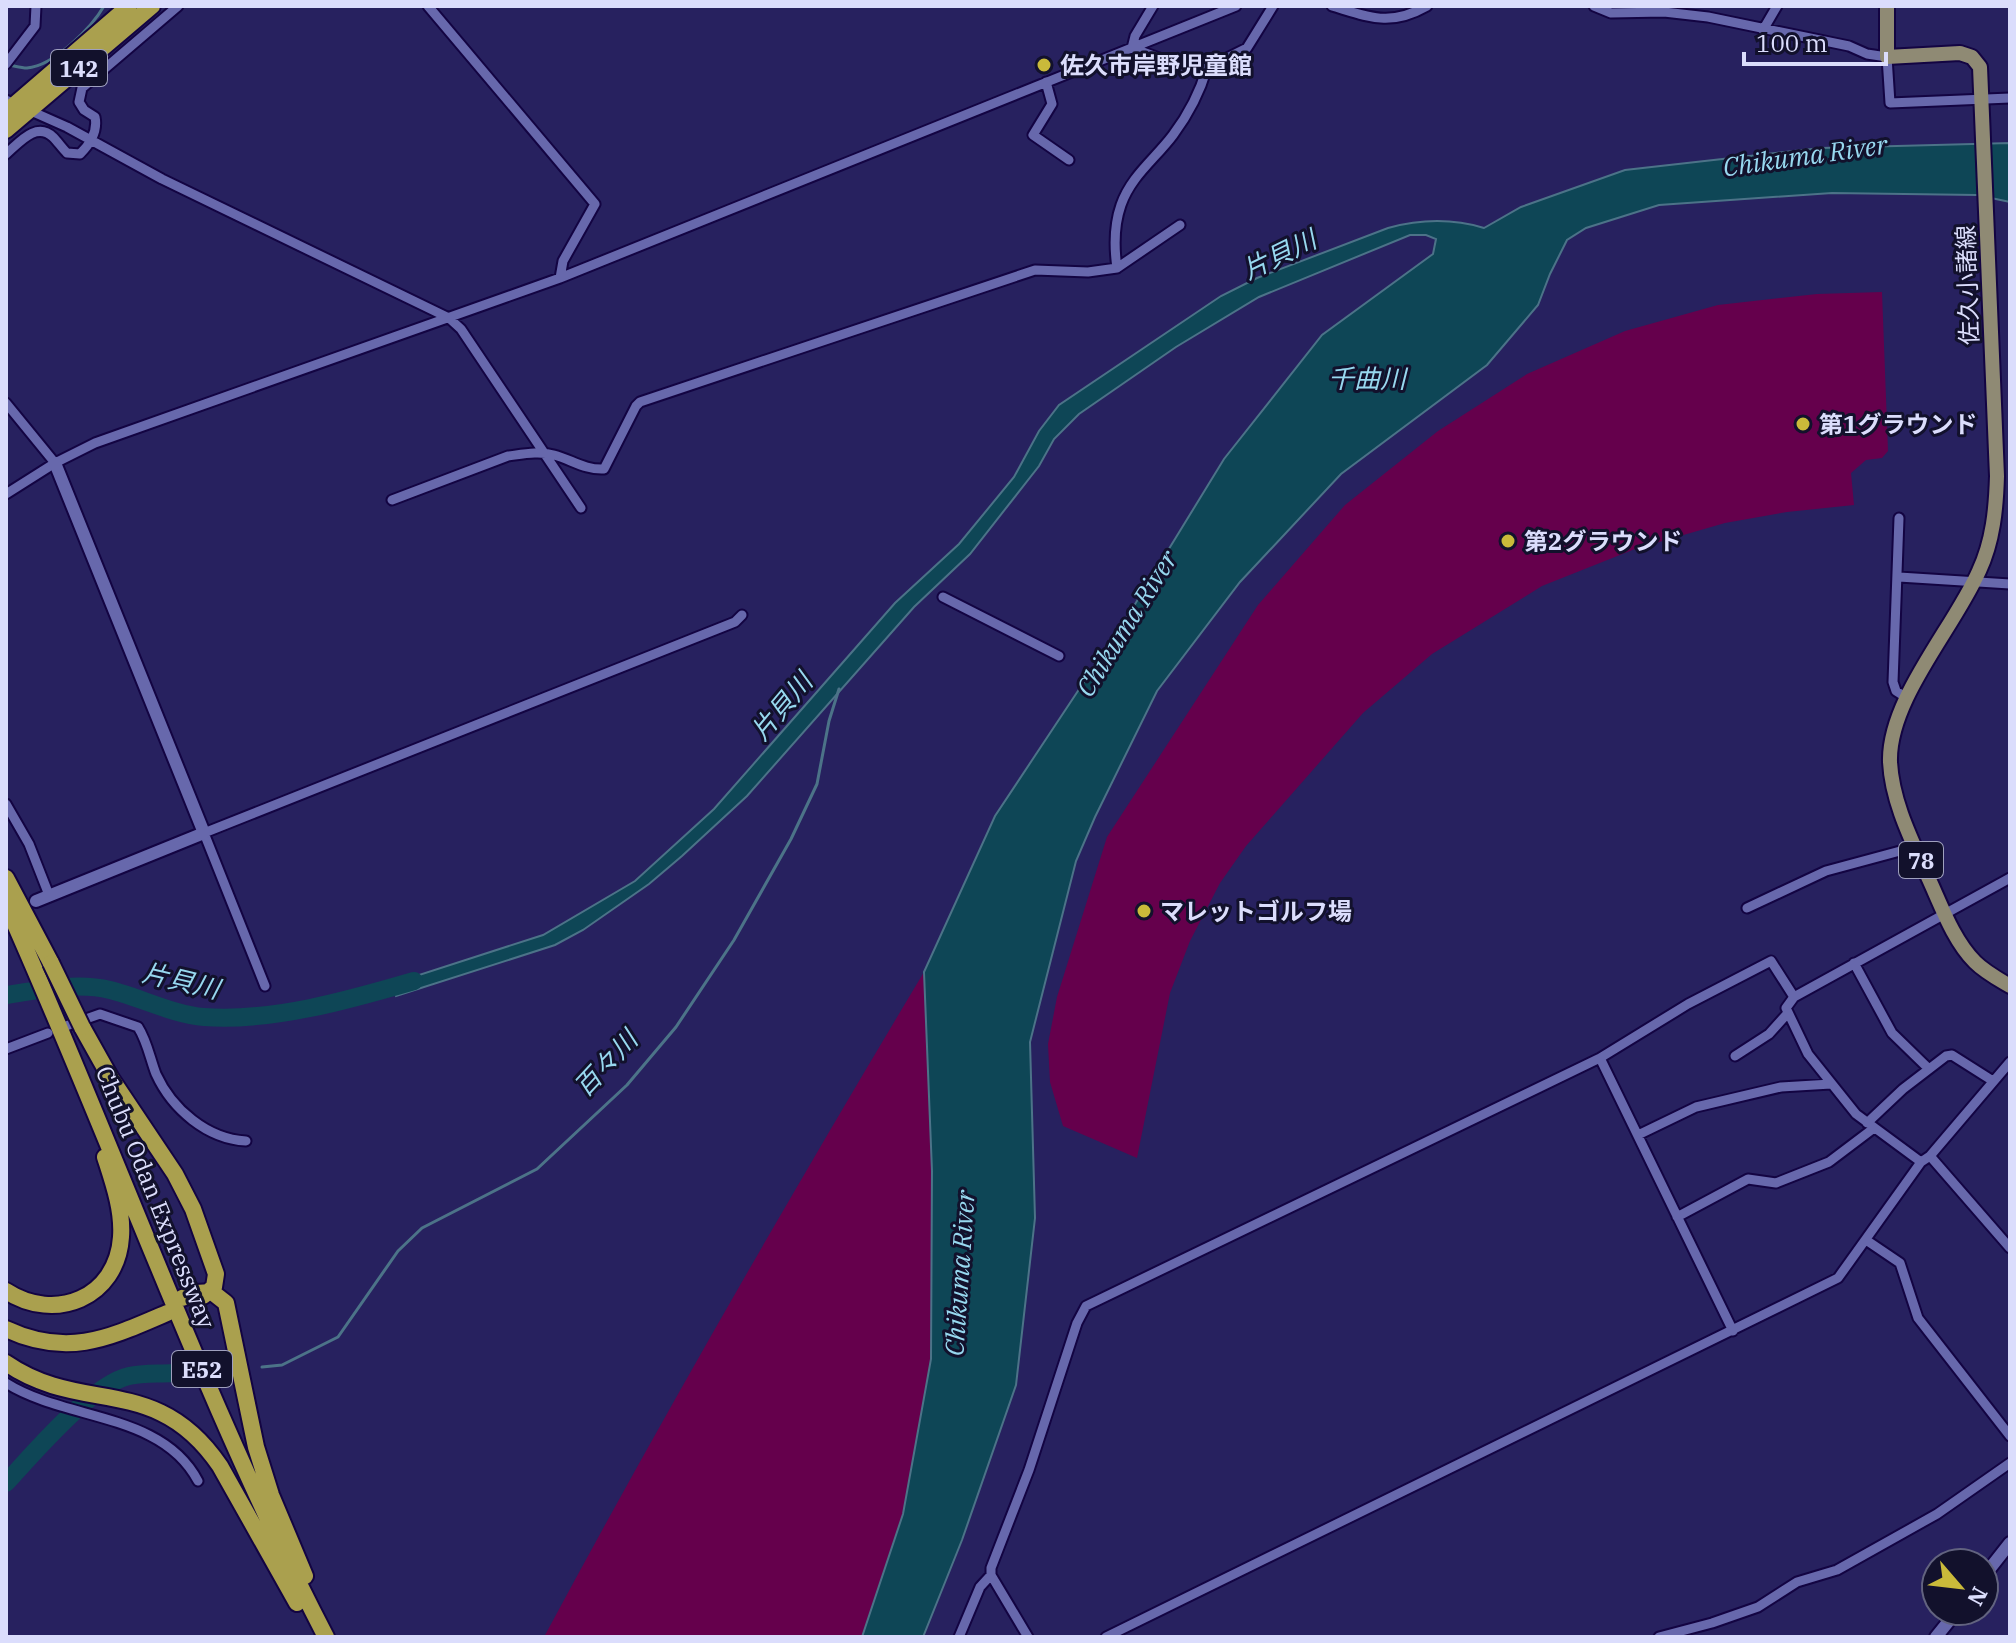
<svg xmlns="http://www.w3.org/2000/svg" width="2016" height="1643" font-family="'IBM Plex Serif','Noto Sans JP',serif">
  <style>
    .green { fill: #65004c }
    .water { fill: #0e4656; stroke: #4c7388; stroke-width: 2 }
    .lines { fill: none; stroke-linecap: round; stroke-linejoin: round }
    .stream { stroke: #4c7388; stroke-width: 3 }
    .river { stroke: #0e4656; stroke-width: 18 }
    .street-casing { stroke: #130442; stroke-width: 13 }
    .secondary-casing { stroke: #130442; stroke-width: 16 }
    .primary-casing { stroke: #130442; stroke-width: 18 }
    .highway-casing { stroke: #130442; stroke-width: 20 }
    .street { stroke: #6768ac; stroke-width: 9 }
    .secondary { stroke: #6768ac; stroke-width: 12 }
    .primary { stroke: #8f8a74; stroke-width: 14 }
    .highway { stroke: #aaa04e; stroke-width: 16 }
    .highway-bridge-casing { stroke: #130442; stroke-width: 20; stroke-linecap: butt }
    .highway-bridge { stroke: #aaa04e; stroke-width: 16 }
    .poi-dot { fill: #caba3a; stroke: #12112c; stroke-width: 3 }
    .labels { text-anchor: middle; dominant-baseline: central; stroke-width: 6; stroke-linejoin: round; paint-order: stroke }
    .shield { fill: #12112c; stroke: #9fa0be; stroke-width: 2 }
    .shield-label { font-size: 22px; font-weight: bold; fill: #dbddfc }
    .poi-label { font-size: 24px; font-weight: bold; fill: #dbddfc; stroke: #12112c; text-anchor: start }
    .street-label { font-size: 24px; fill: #dbddfc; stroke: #12112c }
    .water-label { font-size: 26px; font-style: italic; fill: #97d8ef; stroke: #12112c }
  </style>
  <rect width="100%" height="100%" fill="#27215f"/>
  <path class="green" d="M1882,292L1888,451L1882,458L1866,460L1851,473L1854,505L1787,512L1725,523L1635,549L1542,586L1432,654L1363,713L1246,846L1220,883L1190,941L1170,993L1137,1158L1063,1126L1050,1082L1048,1044L1057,997L1107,837L1258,605L1345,505L1438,431L1527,374L1625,331L1718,305L1817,294Z
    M924,972L932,1171L931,1359L903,1514L862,1637H544C665,1412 793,1191 924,972Z"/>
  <path class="water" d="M2010,143V202L1977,195L1832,193L1659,205L1586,228L1567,240L1550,274L1538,305L1487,365L1341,474L1240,582L1157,691L1095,817L1076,861L1030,1042L1035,1218L1016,1385L962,1540L923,1637H862L903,1514L931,1359L932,1171L924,972L995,816L1129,614L1224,459L1322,335L1433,254L1436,239L1426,235H1410L1259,297L1176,347L1079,414L1054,439L1039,466L970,554L914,607L747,796L682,856L649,884L583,930L555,945L396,996L391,984L543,935L635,881L714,809L895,603L959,544L1014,477L1039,431L1059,405L1221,296L1257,278L1388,228C1421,219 1451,218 1484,228L1521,207L1625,170L1821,148Z"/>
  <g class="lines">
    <path class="stream" d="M9,65C15,66 21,68 27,68C54,66 92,27 104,6
      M262,1367L282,1365L338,1337L398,1251L422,1228L537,1169L627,1085L676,1027L734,940L791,839L817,784L829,721L839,689"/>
    <path class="river" d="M6,995C38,990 77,982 110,990C139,997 174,1015 204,1017C272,1022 349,1000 414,981
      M6,1483C32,1455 92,1384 129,1376C142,1373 158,1374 173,1373"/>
    <g class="street-casing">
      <path id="street" d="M428,6L595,204L563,261L560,278
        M1153,6L1135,36L1132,48L1184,67L1207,68L1247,48L1273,6
        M1332,6C1369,17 1390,27 1427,6
        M1594,6L1611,13L1664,12L1708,17L1849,46L1867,54L1887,57L1890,103L2010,98
        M1763,30L1777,6
        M6,64L35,26L36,6
        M1046,82L1052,104L1033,135L1069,160
        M6,100L67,127L162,179L449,318L461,329L581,508
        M6,154C19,143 36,121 53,137C58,142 62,148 67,153L80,154C90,144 98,131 95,117L84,110L79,102L82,88L178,6
        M1117,268C1114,247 1114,225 1121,205C1131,176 1155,159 1173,135C1188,115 1200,92 1207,68
        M6,403L55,463
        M6,494L55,463L95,443L560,278L1236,6
        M392,500L508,456C524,454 539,451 554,455C572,460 585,470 604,469L636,406L640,402L1035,270L1088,272L1117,268L1180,225
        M1899,518L1893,682L1896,691L1907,698
        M1899,577L2010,584
        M943,597L1059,656
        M6,804L29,844L49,895
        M1747,908L1826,871L1915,847
        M1854,963L1892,1033L1929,1069
        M265,986L204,833L735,622L742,615
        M66,1026L100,1014L138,1027C147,1041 150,1058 156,1074C172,1109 207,1139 246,1141
        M6,1049L48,1033
        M1735,1056L1769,1034L1787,1014
        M1600,1058L1733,1331
        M1867,1123L1903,1089L1946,1056L1952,1055L1993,1081
        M1638,1135L1696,1107L1781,1087L1831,1084
        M1930,1156L2010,1248
        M1921,1162L1856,1114L1808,1054L1786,1008L1794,997L2010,878
        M1677,1217L1748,1179L1776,1183L1829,1162L1874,1128
        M1866,1240L1900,1263L1918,1318L2010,1436
        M6,1383C66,1421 162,1412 198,1481
        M991,1575L1028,1637
        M959,1637L980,1587L991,1575V1568L1029,1470L1077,1323L1086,1306L1600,1058L1688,1004L1771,961L1794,997
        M1106,1637L1838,1278L1921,1162L1930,1156L2010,1062
        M1659,1637L1712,1623L1758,1607L1797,1582L1837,1570L1937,1514L2010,1463"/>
    </g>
    <g class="secondary-casing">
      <path id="secondary" d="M36,901L204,833L55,463
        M1984,1576L2010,1543
        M1936,1637L1957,1611"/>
    </g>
    <g class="primary-casing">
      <path id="primary" d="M1887,6V57L1960,53L1972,57L1980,67L1997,476C1996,509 1993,541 1979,571C1954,628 1888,700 1890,762C1892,802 1912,841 1928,877C1941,905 1953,940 1975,962C1985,972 1998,979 2010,986"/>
    </g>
    <g class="highway-casing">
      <path id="highway" d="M6,112L129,6
        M6,130L152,6
        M6,878L51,963
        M6,904C115,1147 203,1400 326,1637
        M82,1027L110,1077L175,1174L193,1209L216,1274L214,1287L203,1296
        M6,1291C55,1323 117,1298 121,1237C123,1210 113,1182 105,1157
        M182,1298L196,1293L212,1292L226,1303L256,1447L271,1495L305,1576
        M6,1329C68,1358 109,1338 167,1313
        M6,1363C83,1416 156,1372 220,1466L297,1603"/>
    </g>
    <use href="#street" class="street"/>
    <use href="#secondary" class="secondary"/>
    <use href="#primary" class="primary"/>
    <use href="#highway" class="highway"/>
    <g class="highway-bridge-casing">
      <path id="highway-bridge" d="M51,963L82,1027"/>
    </g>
    <use href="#highway-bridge" class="highway-bridge"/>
  </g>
  <g class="poi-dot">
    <circle cx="1044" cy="65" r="8"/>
    <circle cx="1803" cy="424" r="8"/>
    <circle cx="1508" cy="541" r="8"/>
    <circle cx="1144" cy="911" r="8"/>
  </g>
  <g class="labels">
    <g class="shield">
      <rect x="51" y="50" width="56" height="36" rx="6"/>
      <rect x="1899" y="842" width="44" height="36" rx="6"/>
      <rect x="172" y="1351" width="60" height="36" rx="6"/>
    </g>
    <g class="shield-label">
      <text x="79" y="68">142</text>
      <text x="1921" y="860">78</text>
      <text x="202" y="1369">E52</text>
    </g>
    <g class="poi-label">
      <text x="1060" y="65">佐久市岸野児童館</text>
      <text x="1819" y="424">第1グラウンド</text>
      <text x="1524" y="541">第2グラウンド</text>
      <text x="1160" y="911">マレットゴルフ場</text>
    </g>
    <g class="street-label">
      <text transform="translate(1967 285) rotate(-92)">佐久小諸線</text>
      <text transform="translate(156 1197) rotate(68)">Chubu Odan Expressway</text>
    </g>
    <g class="water-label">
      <text transform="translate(1805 155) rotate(-8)">Chikuma River</text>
      <text transform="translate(1279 254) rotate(-26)">片貝川</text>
      <text x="1367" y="378">千曲川</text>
      <text transform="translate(1126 623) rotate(-58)">Chikuma River</text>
      <text transform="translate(781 706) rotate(-50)">片貝川</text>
      <text transform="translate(181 980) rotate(13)">片貝川</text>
      <text transform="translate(605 1063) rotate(-47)">百々川</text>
      <text transform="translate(959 1273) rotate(-86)">Chikuma River</text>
    </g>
  </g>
  <rect width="2016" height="1643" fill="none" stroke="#dbddfc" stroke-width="16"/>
  <g transform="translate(1960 1587) rotate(118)"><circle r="38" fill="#12112c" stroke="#62637f" stroke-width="2"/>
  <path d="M0-6L14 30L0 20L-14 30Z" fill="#caba3a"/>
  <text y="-12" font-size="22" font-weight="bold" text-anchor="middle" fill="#dbddfc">N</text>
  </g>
  <path d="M1744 52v12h142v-12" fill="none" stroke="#dbddfc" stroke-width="4"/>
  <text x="1756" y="52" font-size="24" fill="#dbddfc" stroke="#12112c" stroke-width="6" paint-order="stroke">100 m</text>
</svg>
